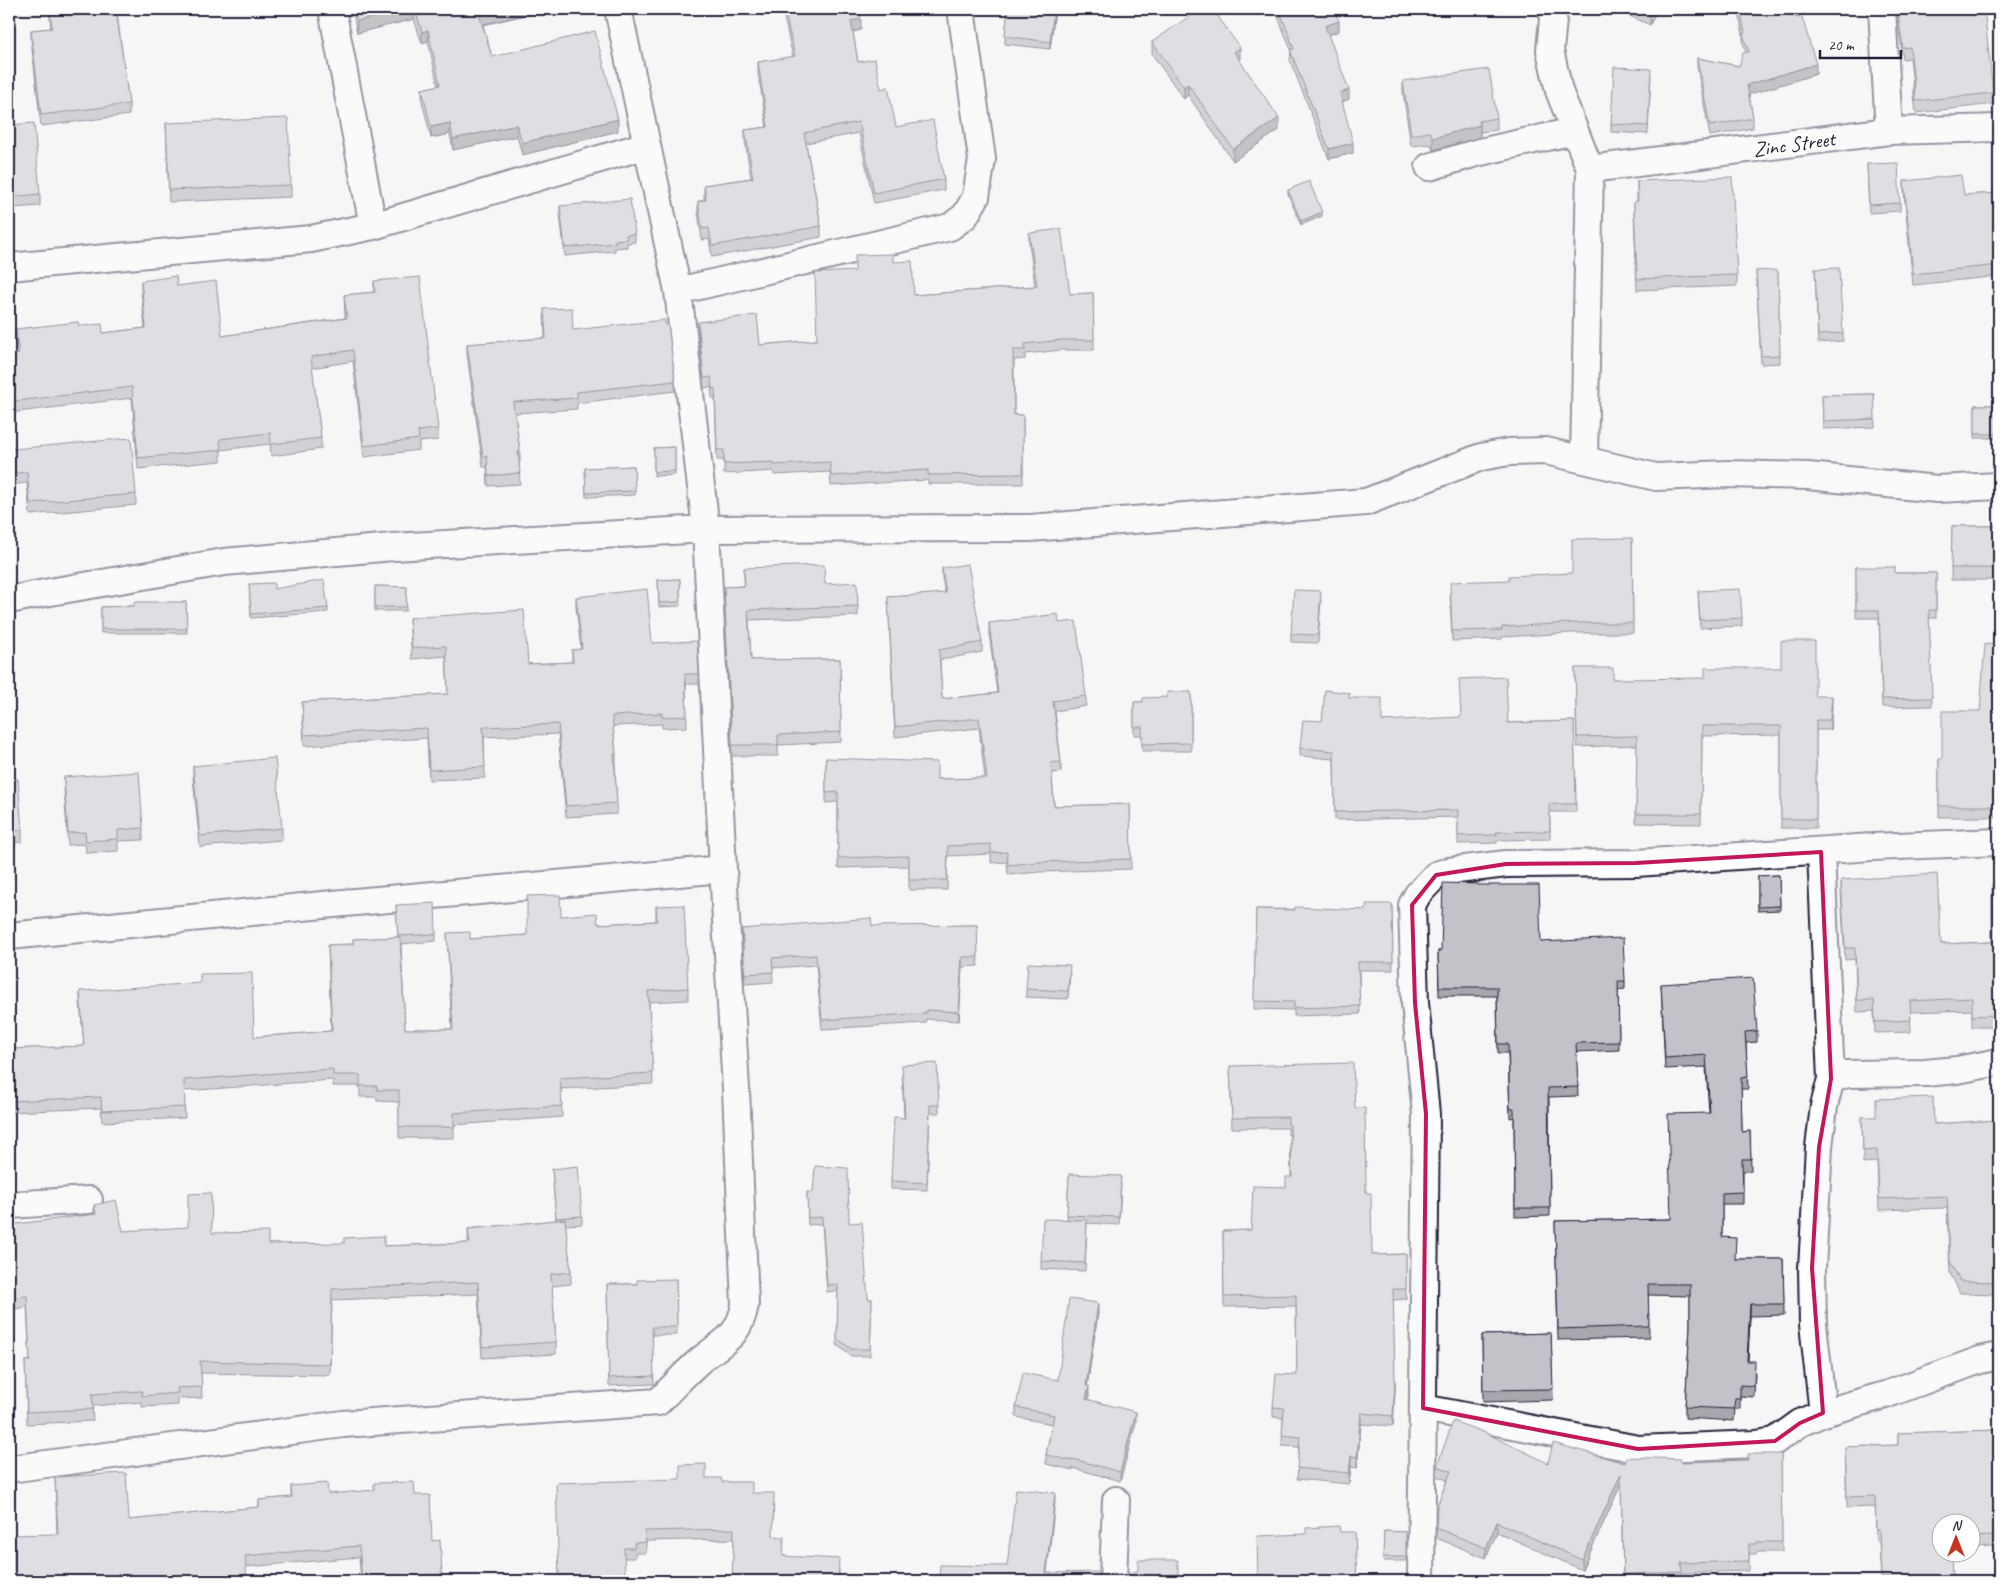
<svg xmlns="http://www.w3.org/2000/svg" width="2008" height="1590" font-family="Caveat,sans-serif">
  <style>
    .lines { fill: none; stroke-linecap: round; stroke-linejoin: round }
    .street-casing { stroke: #22223b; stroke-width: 30 }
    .street { stroke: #fff; stroke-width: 26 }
    .wall { fill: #a7a7ad; stroke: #22223b }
    .shaded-wall { fill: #88888d; stroke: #22223b }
    .building { fill: #c2c2c9; stroke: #22223b }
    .marked { fill: none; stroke: #c2185b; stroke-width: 4; stroke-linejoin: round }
    .labels { text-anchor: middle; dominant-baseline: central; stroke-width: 5; stroke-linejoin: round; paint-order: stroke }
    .street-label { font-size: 21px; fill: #22223b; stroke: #fff }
  </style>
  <rect width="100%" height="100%" fill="#f6f6f7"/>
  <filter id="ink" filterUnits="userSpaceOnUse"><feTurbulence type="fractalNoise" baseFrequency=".02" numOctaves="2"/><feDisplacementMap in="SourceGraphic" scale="10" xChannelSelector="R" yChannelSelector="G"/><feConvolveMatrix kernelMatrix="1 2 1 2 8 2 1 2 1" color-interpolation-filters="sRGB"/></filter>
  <g filter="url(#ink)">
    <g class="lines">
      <g class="street-casing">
        <path id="street" d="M332,9L373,226
          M1554,9L1550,50L1559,91L1590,169L1584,459
          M1882,9L1889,131
          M1429,167L1476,153L1574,131
          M1590,169L1889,131L1999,128
          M9,267L311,239L373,226L647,145
          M678,291L950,227L965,216L976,197L982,159L961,9
          M9,600L50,592L224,562L393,547L706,529L1030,528L1366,502L1481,457L1509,452L1546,451L1656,477L1729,474L1808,476L1937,489L1999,486
          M1821,852L1831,1079L1824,1106L1819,1147L1812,1268L1813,1324L1823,1413
          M9,936L333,904L723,869
          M1831,1079L1847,1074L1925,1073L1957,1070L1999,1062
          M9,1205L89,1200
          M1423,1408L1638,1449L1756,1444L1775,1441L1800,1423L1823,1413L1885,1395L1980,1360L1999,1356
          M9,1469L343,1424L658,1402C673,1387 687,1371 703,1358C726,1340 739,1336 745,1305L736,1089L723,869L706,529L678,291L618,9
          M1113,1581L1116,1500
          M1421,1581L1426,1114L1415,1003L1412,905L1418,894L1436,875L1449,871L1506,864L1636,863L1872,847L1999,842"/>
      </g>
      <use href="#street" class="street"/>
    </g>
    <path class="wall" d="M49,9H142L117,13L129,104V115L41,126L31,41V30L51,28Z
      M352,9H551L483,25L492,57L618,131L522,155L517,136L453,150L450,134L431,138L422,101V89L438,86L428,41L422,43L414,19L357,33Z
      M782,9H859L861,30L853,32L858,62L881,89L896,127L944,179V190L874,203L859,133L806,143L821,226V237L712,257L709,239L702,240L698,212V201L704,200V185L751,178L745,141V130L767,127L758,73V62L793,57Z
      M1008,9H1055L1050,49L1005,44V36Z
      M1275,9H1334L1339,31L1328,35L1349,99L1342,102L1353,153L1329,159L1290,60L1291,50Z
      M1614,9H1657L1650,25Z
      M1738,9H1794L1796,18L1816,74L1749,94L1753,118V128L1710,136L1697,67V58L1739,66L1746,53L1743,43V35Z
      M1898,13H1901L1993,93V104L1916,113L1910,58L1903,59L1898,25Z
      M1152,42L1240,59L1239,60L1279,130L1233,161L1188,95L1184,99L1152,54Z
      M1651,76L1648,134L1611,132V124Z
      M1403,81L1497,118V130L1480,132V137L1433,150L1430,144L1411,146L1403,93Z
      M166,123L291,185V197L169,202Z
      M9,125L40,194V206L12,208V222L9,223Z
      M1867,164L1900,203V211L1869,213Z
      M1637,181L1737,275V286L1637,290L1634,213V202L1637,201Z
      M1904,181L1964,195L1999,193V281V276L1913,285L1904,192Z
      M1288,190L1322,216L1301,225L1288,194Z
      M560,206L635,234V242L627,243V247L615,248V251L565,256L560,214Z
      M1029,233L1070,294L1093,293L1094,350H1062L1025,354V359L1014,360V415H1023V484H928V480L831,486L830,472L774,475V471L724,474V460H717L715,398H712L711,387L704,388L698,332V322L760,345L817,340L855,271L893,262L914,295L1035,286L1029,243Z
      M1815,269L1843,333V341L1818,343Z
      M1756,271L1778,272L1780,363L1761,364Z
      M141,281L177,286L222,336L345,318L344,295L374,292V281L438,429V440L419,442V450L364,457L353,361L312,368L321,438V449L271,456L270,444L221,450V461L138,469L132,398L9,413V356L17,355L16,340V329L79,326L103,333L145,328L141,292Z
      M544,309L573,330L675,381V391L577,403V409L515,413L520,452V462L519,463L520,484L488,486L487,467H483L467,354V344L545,338Z
      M1874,394L1875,427L1823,429L1822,395Z
      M1975,405H1998L1997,438H1975Z
      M9,418L13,449L136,494V505L30,515L27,483L9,485Z
      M675,447V475L654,476V448Z
      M634,466L635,495L586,497L585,468Z
      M1952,526H1999V580H1951Z
      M1632,538L1633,633H1571L1502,637V639L1452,641L1450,592L1509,580L1572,573Z
      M1856,567L1895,573H1936V618H1929L1932,706L1882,707L1879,618H1856Z
      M744,568L825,584L858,606V616L749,620L751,660L840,659L841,742L778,745V756H732L724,587L744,586Z
      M942,568L982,642V652L940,660L942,699L997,693L989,633V623H1059L1086,696V706L1055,711L1061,762V772L1052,773L1054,806L1130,804L1131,869L1039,872L1008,875L1007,862L991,863V854L948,856L947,890H909V866L838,868V802L826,803V758L937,779L985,778L979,728L895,737L888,597L945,594L942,578Z
      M680,579V606L659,607L658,580Z
      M249,584L274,589L328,608V612L251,618Z
      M375,586L407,587L406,611H375Z
      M1698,591L1742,618V626L1700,628Z
      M576,597L652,643L699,674V684H686L687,727L662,728V724L613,726L616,754V764H615L617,814L566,817L558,734L484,737L485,778L429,780L427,738L304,746L302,702L448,694L446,656L412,659L409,618L528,664L572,662V650L581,649L576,607Z
      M1321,599L1318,643L1291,642V634Z
      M186,602L187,633H101V607L134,606Z
      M1999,645V813H1998V817H1939V759H1942L1980,711Z
      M1575,668L1613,679L1815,696L1832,706L1830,730H1816V828H1781V735L1702,736L1701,824L1636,823L1637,745L1577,747Z
      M1191,692V751H1142V735H1134V702H1143Z
      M1350,698L1382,721L1508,723L1574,721L1576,812H1550V839L1497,840V843L1458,844V817L1335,820L1334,759L1300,756V748Z
      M193,766L282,828V840L200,847L193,778Z
      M64,777L143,828V840L118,841V851L86,853L85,844L68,845L64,789Z
      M9,780L22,830V842L9,843Z
      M1999,867V1027H1972V1010L1910,1012L1911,1032L1875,1033L1874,1011L1857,1012L1855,959L1845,960L1841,892V880L1941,944L1992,942Z
      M1779,875L1780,910L1758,911V876Z
      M1478,885L1541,942L1625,981V989L1618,990L1619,1050L1576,1052L1578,1096L1549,1097L1550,1216L1515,1217L1514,1117L1510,1118L1508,1053H1498L1497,996H1439L1438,951H1441Z
      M1392,904L1393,970H1359L1360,1014L1294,1016V1010L1254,1009L1256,909L1366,910Z
      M396,905L436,934V941L401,944L405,1029H452L447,933L470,939L527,935L561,916L598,924L656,921V906L688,988V1000L649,1002L653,1084L561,1089L562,1117L454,1125V1138H399V1102L377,1101V1097H360V1086H333V1080L184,1091L185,1118L102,1122L101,1108L9,1112V1049L84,1046L80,1002V991L254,1037L331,1031L328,945L353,944V939L398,937Z
      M977,925L978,966L962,967L959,1021L926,1019V1023L822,1029L816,965L772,968L773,982L745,984L742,929Z
      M1070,973L1068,999L1026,997V989Z
      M1661,984L1757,1031V1042L1746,1043L1748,1089H1741L1742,1132L1750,1131L1751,1171H1743V1204H1722V1237L1735,1259H1783L1784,1315L1750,1316L1748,1361L1755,1372L1754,1397L1740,1396V1409H1735L1734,1421L1685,1418V1407L1690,1327V1296L1648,1295L1649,1338L1558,1340L1555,1221L1671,1219L1709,1113L1706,1067L1665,1069Z
      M1230,1066L1355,1108L1366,1193L1372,1255L1406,1254V1299L1393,1300L1395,1392L1393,1426L1361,1424L1357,1468L1351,1467L1349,1484L1297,1479L1299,1447L1282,1446L1283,1418L1273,1417V1407L1297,1375L1296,1306L1224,1307L1223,1231L1251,1230L1286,1187L1291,1177L1290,1135H1288V1128H1232Z
      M902,1073L939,1105V1113H930L927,1190L891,1189V1181L904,1118Z
      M1862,1117L1934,1124L1999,1120V1294L1960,1293L1950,1273L1947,1208L1879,1210L1877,1162L1863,1163Z
      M552,1169L582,1216V1224L565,1225L571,1272V1284L552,1286L556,1342V1354L482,1358L478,1294L332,1300L330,1375L201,1373L202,1398L178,1399V1405L142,1407V1402L92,1406L93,1421L27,1424L25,1361H30L27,1307L9,1310V1225L94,1215V1205L123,1231L212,1233L268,1244L384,1246L468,1243V1229L556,1220Z
      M1069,1174L1121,1184L1119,1225L1087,1223L1085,1271L1041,1269V1261L1067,1220Z
      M807,1192L849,1223L868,1299H872L870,1356H851L837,1345L838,1291L827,1292L822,1224L808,1225Z
      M676,1279L677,1335H652L654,1384L609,1386L607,1284H637Z
      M1098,1313L1087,1386L1089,1396L1088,1399L1136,1422L1120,1481L1073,1468V1470L1046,1464V1455L1052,1424L1016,1417V1407L1058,1380Z
      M1551,1333L1553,1400L1483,1402L1482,1335Z
      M1999,1430V1581H1995L1993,1547L1970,1548V1522H1940L1952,1581H1881L1879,1541H1876L1875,1507L1847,1508L1845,1447L1898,1445V1433Z
      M1781,1454L1782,1552H1757V1554H1749V1571L1682,1573V1581H1623L1621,1484L1582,1570L1497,1532L1486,1558L1436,1538L1437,1506L1447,1480L1437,1476V1466L1548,1463L1681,1462L1748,1460Z
      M55,1477L129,1520L259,1507V1500L291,1497V1486L328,1494L415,1495L432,1541L442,1574V1581H361L359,1557L246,1567L57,1534Z
      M706,1478L722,1482L752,1493L783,1556L839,1569V1581H732L734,1539L646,1541V1553H635V1558H625L559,1581Z
      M1384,1531L1406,1532V1561H1383Z"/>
    <path class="shaded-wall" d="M409,9H414V19L357,33V21Z
      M501,9H551L479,25V14Z
      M1054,9H1055L1050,49V42Z
      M1653,9H1657L1650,25V17Z
      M861,19V30L851,32V21Z
      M1339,21V31L1325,36V26Z
      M428,30V41L422,43V32Z
      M1240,48V59L1234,64V52Z
      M1816,64V74L1747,95V85Z
      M1188,84V95L1184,99V87Z
      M1349,90V99L1340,103V93Z
      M1279,118V130L1233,161V149Z
      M618,119V131L522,155V143Z
      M450,123V134L431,138V127Z
      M517,125V136L453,150V139Z
      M1480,125V137L1433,150V138Z
      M1353,143V153L1329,159V149Z
      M1322,212V216L1301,225V221Z
      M1832,696V706L1830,730V720Z
      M962,957V967L959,1021V1012Z
      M1098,1303V1313L1086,1395V1386Z
      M1750,1304V1316L1747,1372V1361Z
      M1395,1381V1392L1393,1426V1416Z
      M1089,1386V1396L1086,1408V1399Z
      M1136,1412V1422L1120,1481V1472Z
      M1361,1413V1424L1357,1468V1457Z
      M1351,1456V1467L1349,1484V1473Z
      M1621,1474V1484L1582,1570V1560Z
      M1055,1493V1502L1046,1581V1573Z
      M1497,1522V1532L1486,1558V1548Z"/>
    <path class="building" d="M50,9H116L129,104L41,115L31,30L52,28Z
      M354,9H409L357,21Z
      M415,9H501L479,14L492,57L595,31L618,119L522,143L517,125L453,139L450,123L431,127L422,89L440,85L428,30L422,32Z
      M784,9H859L861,19L851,21L858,62L875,59L881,89L888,87L896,127L933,120L944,179L874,193L859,122L804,133L821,226L712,246L709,228L702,229L698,201L706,200L704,185L753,178L745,130L768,127L758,62L795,56Z
      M1008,9H1054L1050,42L1005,36Z
      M1200,9H1213L1240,48L1234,52L1279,118L1233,149L1188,84L1184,87L1152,42Z
      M1279,9H1334L1339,21L1325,26L1349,90L1340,93L1353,143L1329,149L1290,50L1294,49Z
      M1632,9H1653L1650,17Z
      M1740,9H1794L1796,18L1802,17L1816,64L1747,85L1753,118L1710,126L1697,58L1739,66L1743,53L1749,52L1743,34L1745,33Z
      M1901,9H1984L1993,93L1916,101L1910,47L1903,48L1898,13H1901Z
      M1614,67L1651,69L1648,126L1611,124Z
      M1489,69L1497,118L1479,121L1480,125L1433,138L1430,132L1411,135L1403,81Z
      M288,118L291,185L169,190L166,123Z
      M34,123L40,194L11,197L12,211H9V125Z
      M1898,163L1900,203L1869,205L1867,164Z
      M1961,175L1964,195L1999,193V270V265L1913,274L1904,181Z
      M1732,177L1737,275L1637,279L1634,202L1638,201L1637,181Z
      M1309,181L1322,212L1301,221L1288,190Z
      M630,199L635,234L626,235L627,239L615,240V243L565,248L560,206Z
      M1061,229L1070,294L1093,293L1094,340H1062L1025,344V350H1013L1014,415H1023V474L928,475V470L831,476L830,462L774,465V462L724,464V450H717L715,388L712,389L711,377L704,378L698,322L757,315L760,345L817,340L815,273L855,271V255L893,254V262L912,261L914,295L1037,286L1029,233Z
      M1839,268L1843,333L1818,335L1815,269Z
      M1777,270L1778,272L1780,355L1761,356L1756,271Z
      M176,276L177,286L216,281L222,336L347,318L344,295L375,292L374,281L420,277L438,429L418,431L419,439L364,446L353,350L311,357L321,438L271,444L270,433L220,439L221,450L138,458L132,387L9,402V356L19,354L16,329L78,322L79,326L102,324L103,333L146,328L141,281Z
      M572,308L573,330L665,320V325L668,324L675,381L577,392V398L513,402L520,452H518L520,473L488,476L487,456L483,457L467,344L546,338L544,309Z
      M1874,394L1875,419L1823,421L1822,395Z
      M1975,405H1998L1997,434H1975Z
      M9,418L13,449L131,438L136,494L30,503L27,472L9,474Z
      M675,447V471L654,472V448Z
      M634,466L635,491L586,493L585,468Z
      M1952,526H1999V568H1951Z
      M1632,538L1633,623H1571L1502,627V630L1452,631L1450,582L1509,580V576L1572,573V539Z
      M968,564L982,642L939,650L942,699L998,693L989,623L1058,614L1059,623L1076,621L1086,696L1053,701L1061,762L1051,763L1054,806L1130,804L1131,859L1039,862L1008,865L1007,852L991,853V844L948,846L947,880H909V856L838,858V792L826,793V758L937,762V779L987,778L979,718L895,727L888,597L946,593L942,568Z
      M824,565L825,584L857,582L858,606L748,610L751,660L840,659L841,732L778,735V745H732L724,587L745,586L744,568Z
      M1856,567H1895V573H1936V610H1929L1932,698L1882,699L1879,610H1856Z
      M680,579V602L659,603L658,580Z
      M324,580L328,608L251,614L249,584L274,583V589Z
      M375,586L407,587L406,607H375Z
      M647,589L652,643L697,641L699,674H685L687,716L662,717V713L612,716L616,754H614L617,803L566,806L558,724L483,727L485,767L429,770L427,728L304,735L302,702L448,694L446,646L412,648L409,618L524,610L528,664L573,662L572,650L582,649L576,597Z
      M1740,589L1742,618L1700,620L1698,591Z
      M1294,590L1321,591L1318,635L1291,634Z
      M134,602H186L187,629H101V607L134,606Z
      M1781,641H1815V696H1832L1830,720H1816V819H1781V726H1702L1701,814H1636L1637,736L1577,737L1575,668H1613V679L1705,678V668H1781Z
      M1985,644L1999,645V802H1998V806H1939V759H1942V711H1980Z
      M1506,677L1508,723L1574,721L1576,804H1549L1550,831L1496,832L1497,835L1458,836V810L1335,812L1334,751L1300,748L1303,720L1322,721L1325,690L1350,693L1349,698H1382V721L1461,717L1459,679Z
      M1167,692H1191V743L1142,744V727H1134V702H1143V698L1167,697Z
      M275,758L282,828L200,836L193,766Z
      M139,772L143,828L118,830V839L86,841L85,832L68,833L64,777Z
      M18,779L22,830L9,831V780Z
      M1998,867H1999V1015L1972,1016V998L1910,1001L1911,1020L1875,1022L1874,1000H1857L1855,948H1845L1841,880L1937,874L1941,944L1992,942V884H1998Z
      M1779,875L1780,906L1758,907V876Z
      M1443,883L1478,884V885H1539L1541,942L1623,938L1625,981H1618L1619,1042L1576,1043L1578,1087L1548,1088L1550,1208H1515L1514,1109H1510L1508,1044H1498L1497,987H1439L1438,951H1441Z
      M560,895L561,916L597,913L598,924L657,921L656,906L684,905L688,988L648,991L653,1073L560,1078L562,1106L454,1113V1127H399V1090H377V1086H360V1075H333V1069L184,1080L185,1107L102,1111L101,1097L9,1101V1049L84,1046L80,991L200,983V974L252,973L254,1037L332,1031L328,945L353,944V939L400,937L405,1029H453L447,933L470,932V939L527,935V896Z
      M435,903L436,934L398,936L396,905Z
      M1366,904H1392L1393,962H1358L1360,1006L1294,1008V1002L1254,1001L1256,909L1295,910V907L1366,910Z
      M871,918L872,926L977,925L978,957H962L959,1012L926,1010V1013L822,1020L816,955L772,958L773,972L745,974L742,929Z
      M1028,963L1070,965L1068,991L1026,989Z
      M1753,978L1757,1031L1745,1032L1748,1077L1741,1078L1742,1132L1750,1131L1751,1159H1742L1743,1192L1722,1193V1237L1736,1238L1735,1259H1783L1784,1304H1750L1747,1361H1755L1754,1386L1740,1385V1398H1735L1734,1409L1685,1407L1690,1327V1284H1648L1649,1326L1558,1329L1555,1221L1671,1219L1668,1114L1710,1113L1706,1055L1665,1058L1661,984Z
      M937,1063L939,1105H930L927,1183L891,1181L894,1117L905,1118L902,1065Z
      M1353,1063L1355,1108H1365L1366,1193H1371L1372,1255L1406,1254V1289H1393L1395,1381L1393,1416L1361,1413L1357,1457L1351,1456L1349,1473L1297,1468L1300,1437L1282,1435L1284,1408L1273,1407L1276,1374L1297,1375L1296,1295L1224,1297L1223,1231L1251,1230L1253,1186L1286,1187V1177H1292L1290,1125H1288V1117L1232,1118L1230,1066Z
      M1933,1097L1934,1124L1999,1120V1282L1960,1281L1950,1261L1947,1196L1879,1199L1877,1150L1863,1151L1862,1117H1876V1099Z
      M578,1166L582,1216L556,1218L552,1169Z
      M815,1166L848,1168L849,1223L862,1222L868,1299H872L870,1349H851L837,1338L838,1284L827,1285L822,1217L808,1218L807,1192H813Z
      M1069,1174L1121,1176L1119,1217L1067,1215Z
      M211,1193L212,1233L268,1232V1244L344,1243V1238L384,1236V1246L470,1243L468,1229L565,1219L571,1272L551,1274L556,1342L482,1347L478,1282L332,1289L330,1364L200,1361L202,1387L177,1388L178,1393L142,1396V1391L92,1394L93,1409L27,1412L25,1361H30L27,1296L9,1298V1225L96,1214L94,1205L116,1200L123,1231L188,1227V1194Z
      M1043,1219L1087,1220L1085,1263L1041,1261Z
      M676,1279L677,1327H652L654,1376L609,1378L607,1284H637V1280Z
      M1069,1299L1098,1303L1086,1386H1089L1086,1399L1136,1412L1120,1472L1073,1459V1461L1046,1455L1054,1415L1016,1407L1023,1373L1058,1380Z
      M1551,1333L1553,1389L1483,1390L1482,1335Z
      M1453,1421L1486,1433L1548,1463L1553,1443L1625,1463L1626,1457L1681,1459V1462L1748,1460V1454H1781L1782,1542H1757V1544H1749V1561L1681,1563L1682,1572L1623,1574L1621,1474L1582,1560L1497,1522L1486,1548L1436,1528L1437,1506L1451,1471L1437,1466Z
      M1999,1430V1581H1995L1993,1536L1970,1537V1522H1940V1552H1951L1952,1581H1908V1577L1881,1578L1879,1530H1876L1875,1496L1847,1497L1845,1447L1898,1445V1433Z
      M706,1464V1478H721L722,1482H752V1493H774L773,1536L784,1537L783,1556L839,1559L838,1581H732L734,1529L645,1531L646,1542L634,1543L635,1548H624L625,1581H559L556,1483L680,1479V1465Z
      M126,1473L129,1520L259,1507V1500L292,1497L291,1486L327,1483L328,1494L374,1490V1483L414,1482L415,1495H430L432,1541L440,1540L442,1574L362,1579L359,1546L245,1556L247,1581H9V1535L58,1534L55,1477Z
      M1016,1489L1055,1493L1046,1573L1098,1572L1100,1580L1101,1581H939L940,1565L1007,1566Z
      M1339,1526L1340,1532H1355L1357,1581H1258L1257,1536L1306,1534V1528Z
      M1384,1531L1406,1532V1557H1383Z
      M1138,1560H1178V1581H1125L1128,1572L1138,1571Z"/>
  </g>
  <path d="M0 0H2008V1590H0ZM1821,852L1831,1079L1819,1147L1812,1268L1823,1413L1800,1423L1775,1441L1638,1449L1423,1408L1426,1114L1415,1003L1412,905L1436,875L1506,864L1636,863Z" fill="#f6f6f7" fill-opacity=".55" fill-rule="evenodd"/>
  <path class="marked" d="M1821,852L1831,1079L1819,1147L1812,1268L1823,1413L1800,1423L1775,1441L1638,1449L1423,1408L1426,1114L1415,1003L1412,905L1436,875L1506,864L1636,863Z"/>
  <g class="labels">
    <g class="street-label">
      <text transform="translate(1794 144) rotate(-8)">Zinc Street</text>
    </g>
  </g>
  <rect width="2008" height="1590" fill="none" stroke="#fff" stroke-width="30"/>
  <rect x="15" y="15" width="1978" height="1560" fill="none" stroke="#22223b" stroke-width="2" filter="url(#ink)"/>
  <g transform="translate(1956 1538)"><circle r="24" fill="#ffffff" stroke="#a7a7b1"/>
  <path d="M0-4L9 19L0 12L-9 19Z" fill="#c8321e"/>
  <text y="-8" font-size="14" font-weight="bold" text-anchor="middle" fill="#22223b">N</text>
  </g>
  <path d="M1820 50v8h81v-8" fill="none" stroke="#22223b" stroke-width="2.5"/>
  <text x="1828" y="50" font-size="15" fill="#22223b" stroke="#ffffff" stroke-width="4" paint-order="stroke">20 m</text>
</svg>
